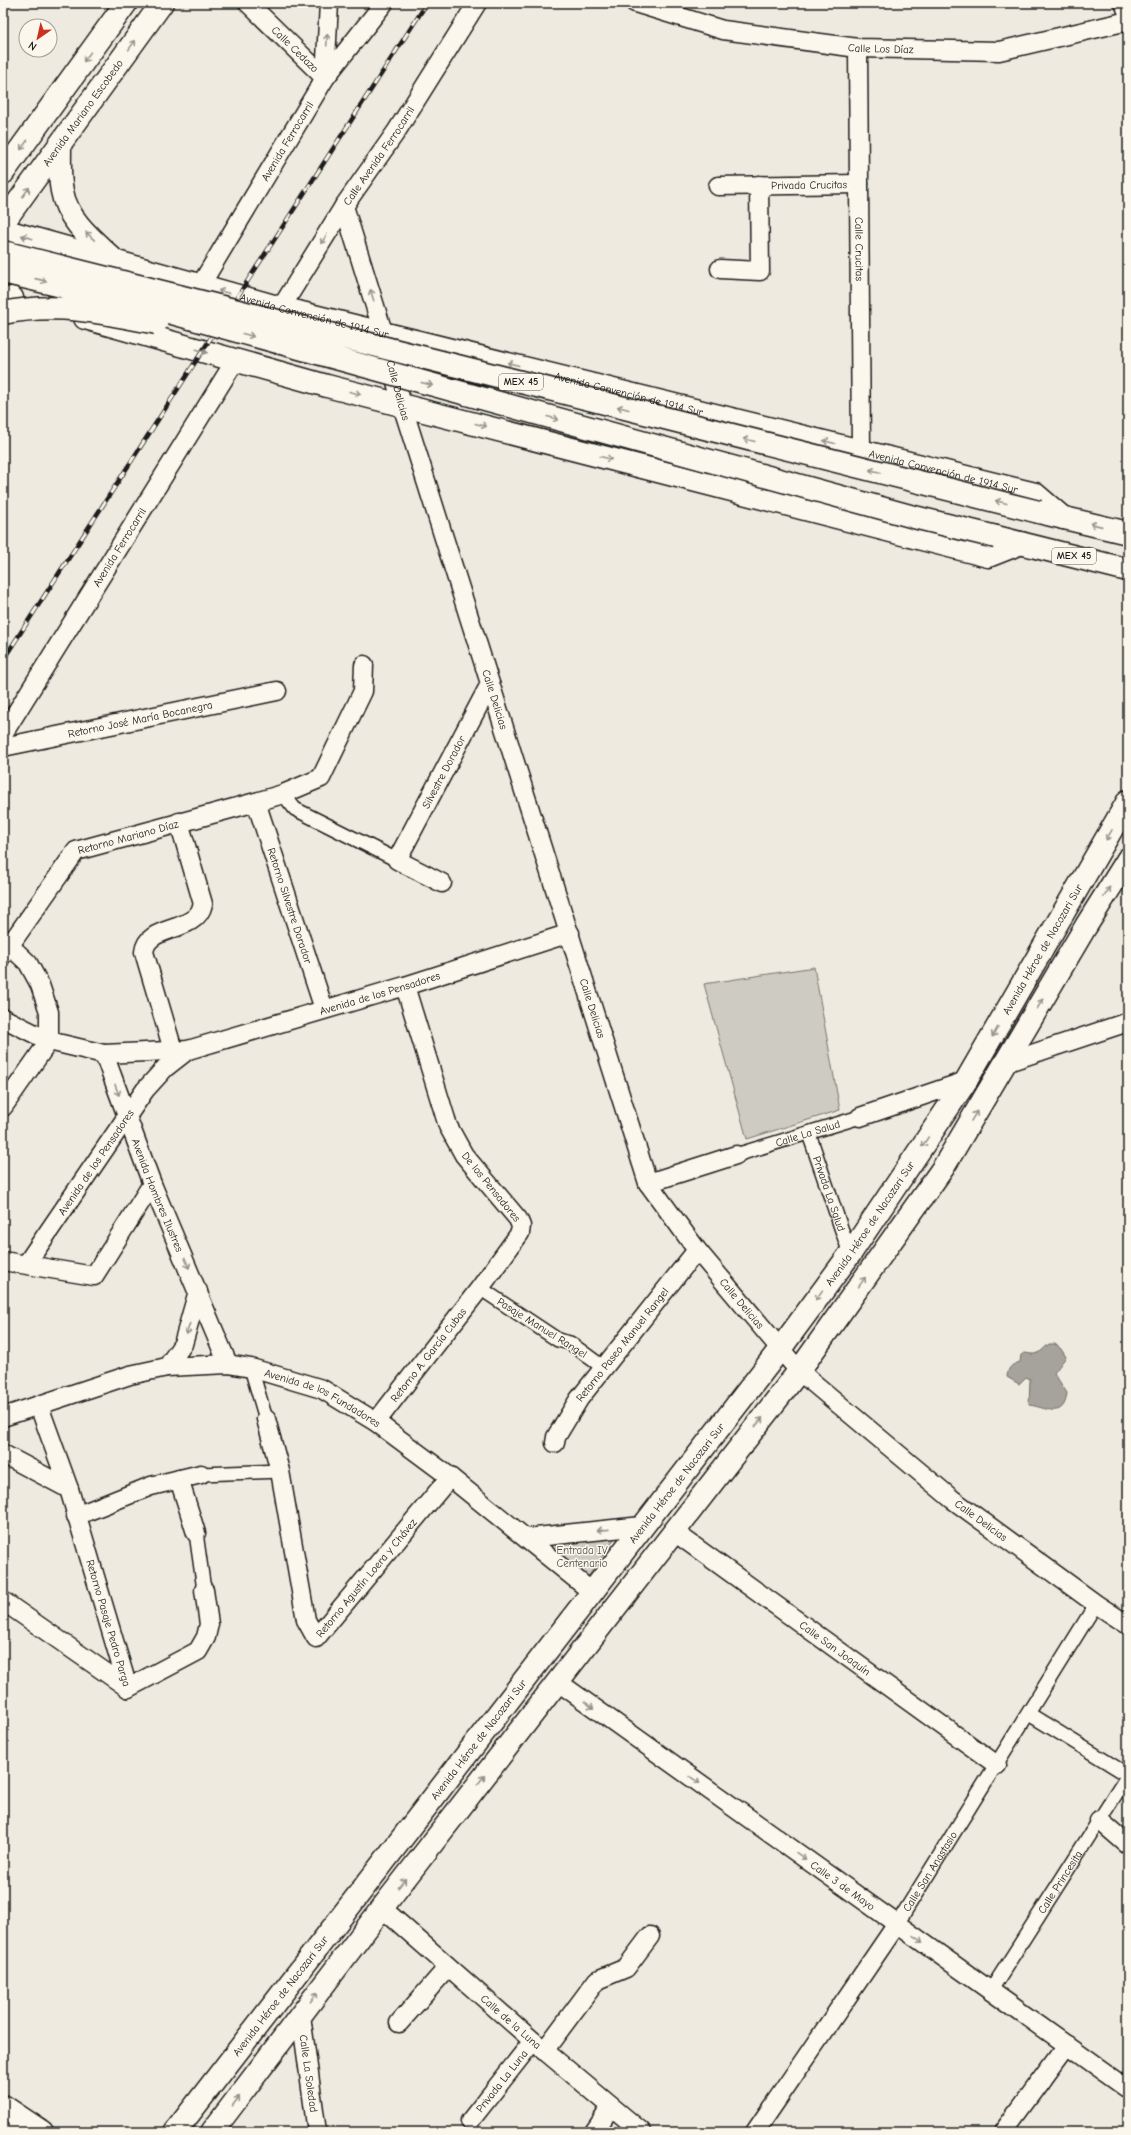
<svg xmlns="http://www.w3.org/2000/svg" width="1131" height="2135" font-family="'Comic Neue',sans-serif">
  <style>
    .green { fill: #ceccc2; stroke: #75746f }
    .water { fill: #a6a39d; stroke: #6f6d69 }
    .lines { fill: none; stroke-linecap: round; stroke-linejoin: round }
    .pedestrian-casing { stroke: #1c1c1c; stroke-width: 16 }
    .minor-casing { stroke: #1c1c1c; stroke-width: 21 }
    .secondary-casing { stroke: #1c1c1c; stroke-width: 25 }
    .primary-casing { stroke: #1c1c1c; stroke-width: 25 }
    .pedestrian { stroke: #fbf7ec; stroke-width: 13 }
    .minor { stroke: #fbf7ec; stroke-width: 18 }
    .secondary { stroke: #fbf7ec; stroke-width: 22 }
    .primary { stroke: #fbf7ec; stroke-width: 22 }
    .rail-casing { stroke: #1c1c1c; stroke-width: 4.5 }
    .rail { stroke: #fbf7ec; stroke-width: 3; stroke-dasharray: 9; stroke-linecap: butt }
    .primary-bridge-casing { stroke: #1c1c1c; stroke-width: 25; stroke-linecap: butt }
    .primary-bridge { stroke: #fbf7ec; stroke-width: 22 }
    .oneway { stroke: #97948e }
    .labels { text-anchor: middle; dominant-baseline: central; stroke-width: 3; stroke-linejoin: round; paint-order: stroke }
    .shield { fill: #fbf7ec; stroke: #5f5e5a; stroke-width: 1 }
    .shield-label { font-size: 10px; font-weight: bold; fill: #1c1c1c }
    .street-label { font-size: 11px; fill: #1c1c1c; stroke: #fbf7ec }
    .park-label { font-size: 11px; fill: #51514e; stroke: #fbf7ec }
  </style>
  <rect width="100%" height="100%" fill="#eeeadf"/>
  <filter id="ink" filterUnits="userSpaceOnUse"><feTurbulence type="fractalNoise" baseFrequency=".025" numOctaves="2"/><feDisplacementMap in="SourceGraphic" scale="8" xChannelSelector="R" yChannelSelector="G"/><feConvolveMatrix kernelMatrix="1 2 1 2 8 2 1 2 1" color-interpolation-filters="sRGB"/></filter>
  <g filter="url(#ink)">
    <path class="green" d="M814,967L840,1110L747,1139L704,984Z
      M616,1536L586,1580L539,1543Z"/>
    <path class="water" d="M1049,1344H1055L1061,1349L1066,1357L1054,1373L1067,1393C1064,1421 1046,1407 1029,1405L1030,1379L1026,1377L1019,1384L1007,1377C1008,1367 1011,1365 1020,1362L1021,1355L1025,1353C1040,1356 1039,1352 1049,1344Z"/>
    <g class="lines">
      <g class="pedestrian-casing">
        <g id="pedestrian">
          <path d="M283,794L295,809L397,860"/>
          <path id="s1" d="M809,1134L850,1254"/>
          <path id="s2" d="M736,1155L860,1117"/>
          <path d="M480,1288L558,1340L570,1343L604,1368"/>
          <path d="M251,1368L266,1419"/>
          <path d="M201,1474L280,1471"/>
          <path d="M196,1533L204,1590"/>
          <path d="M1029,1714L1128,1775"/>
          <path id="s3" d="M897,1924L1096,1604"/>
          <path id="s4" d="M991,1990L1128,1775"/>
        </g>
      </g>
      <g class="minor-casing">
        <g id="minor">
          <path id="s5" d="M248,3L325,78"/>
          <path id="s6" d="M635,3L723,30L858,48L999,51L1128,21"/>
          <path d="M1124,3L1128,13"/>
          <path id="s7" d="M858,48L861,450"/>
          <path d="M325,78L329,3"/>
          <path id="s8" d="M718,186L859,184"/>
          <path id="s9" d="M344,206L383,332L402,405L648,1183L697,1250L799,1371L952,1499L1096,1604L1128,1625"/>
          <path d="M720,269L760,271L759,185"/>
          <path id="s10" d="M200,286L325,78L384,3"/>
          <path id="s11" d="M281,308L344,206L396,132L477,3"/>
          <path id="s12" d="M3,734L235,361"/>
          <path id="s13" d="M3,747L277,691"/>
          <path id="s14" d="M256,802L324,1009"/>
          <path id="s15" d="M442,883L397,860L490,684"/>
          <path id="s16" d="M3,955L76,851L256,802L283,794L321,778L363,691L364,665"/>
          <path id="s17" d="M3,1018L49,1041L104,1054L188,1050L405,986L570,933"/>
          <path d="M173,1050L144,952C147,923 196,935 203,904L179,822"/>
          <path id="s18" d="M104,1054L152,1184L228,1364"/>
          <path d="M1005,1063L1128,1022"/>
          <path d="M3,1107L49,1041V1012L40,985L28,963L9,945"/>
          <path d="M860,1117L966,1081"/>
          <path d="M648,1183L736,1155"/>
          <path d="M3,1261L94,1276L152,1184"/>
          <path id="s19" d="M27,1263L145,1090L165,1068L188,1050"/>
          <path d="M167,1367L183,1344L198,1291"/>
          <path id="s20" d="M39,1406L69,1489L128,1688"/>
          <path id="s21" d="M3,1417L130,1375L167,1367L228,1364L251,1368L322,1389L376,1422L450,1477L592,1592"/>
          <path id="s22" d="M266,1419L280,1471L306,1620L316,1638L450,1477"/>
          <path id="s23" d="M376,1422L480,1288L520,1233L521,1226L518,1219L464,1155L448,1126L405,986"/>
          <path id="s24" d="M555,1443L556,1437L579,1399L697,1250"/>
          <path d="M3,1454L69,1489"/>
          <path d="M179,1479L196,1533"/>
          <path d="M76,1516L151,1486L201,1474"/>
          <path id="s25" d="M673,1531L997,1765"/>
          <path d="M527,1538L642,1526"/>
          <path d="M3,1601L128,1688"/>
          <path id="s26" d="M558,1682L1128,2089"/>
          <path d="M128,1688L198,1651L206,1637L209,1624L204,1590"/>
          <path d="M1099,1820L1128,1845"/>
          <path id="s27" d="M382,1908L533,2041L642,2132"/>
          <path id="s28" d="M301,2016L317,2132"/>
          <path d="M399,2023L448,1967"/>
          <path d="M544,2051L597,1980L626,1968L650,1936"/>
          <path id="s29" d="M470,2121L533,2041"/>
          <path d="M14,2132L23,2119"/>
          <path d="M594,2132L611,2107"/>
          <path d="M755,2132L897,1924"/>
          <path d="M1003,2132L1067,2045"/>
        </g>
      </g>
      <g class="secondary-casing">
        <g id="secondary">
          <path d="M60,145C60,161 59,176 62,191C67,221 95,242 115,261"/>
          <path d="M3,173L126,3"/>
          <path id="s30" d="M3,223L162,3"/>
          <path id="s31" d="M3,230L281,308L1035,494L1063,518"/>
          <path d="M85,318L327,386L988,556L1021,543"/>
          <path d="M3,2106L42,2132"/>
          <path id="s32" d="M175,2132L780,1349L850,1254L966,1081L1128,801"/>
          <path d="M212,2132L382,1908L799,1371L943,1168L1086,926L1128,859"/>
        </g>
      </g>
      <g class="primary-casing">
        <path id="primary" d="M3,300L12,298
          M1039,512L1128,533
          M996,537L1128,570"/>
      </g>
      <use href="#pedestrian" class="pedestrian"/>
      <use href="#minor" class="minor"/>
      <use href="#secondary" class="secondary"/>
      <use href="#primary" class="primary"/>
      <g class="rail-casing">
        <path id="rail" d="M3,660L427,3"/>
      </g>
      <use href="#rail" class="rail"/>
      <g class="primary-bridge-casing">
        <path id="primary-bridge" d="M3,252L1039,512
          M3,272L150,307L914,517L996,537
          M3,313C58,302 102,312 156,323"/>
      </g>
      <use href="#primary-bridge" class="primary-bridge"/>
    </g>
    <defs><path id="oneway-shaft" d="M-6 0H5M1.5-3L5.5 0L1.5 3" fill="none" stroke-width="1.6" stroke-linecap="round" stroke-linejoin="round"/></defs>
    <g class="oneway">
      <use href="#oneway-shaft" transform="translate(327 40) rotate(-87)"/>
      <use href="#oneway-shaft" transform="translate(132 45) rotate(-55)"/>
      <use href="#oneway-shaft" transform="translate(87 57) rotate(126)"/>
      <use href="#oneway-shaft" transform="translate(24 145) rotate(126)"/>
      <use href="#oneway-shaft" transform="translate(26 192) rotate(-54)"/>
      <use href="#oneway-shaft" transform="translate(90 236) rotate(-136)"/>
      <use href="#oneway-shaft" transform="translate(27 237) rotate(-164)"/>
      <use href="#oneway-shaft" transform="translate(324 239) rotate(122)"/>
      <use href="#oneway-shaft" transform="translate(41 280) rotate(13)"/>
      <use href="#oneway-shaft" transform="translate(224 292) rotate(-165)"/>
      <use href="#oneway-shaft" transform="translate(372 295) rotate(-107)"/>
      <use href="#oneway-shaft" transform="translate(248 335) rotate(15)"/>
      <use href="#oneway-shaft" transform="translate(202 351) rotate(16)"/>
      <use href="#oneway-shaft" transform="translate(513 364) rotate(-166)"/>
      <use href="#oneway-shaft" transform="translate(427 384) rotate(15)"/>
      <use href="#oneway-shaft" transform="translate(355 393) rotate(14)"/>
      <use href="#oneway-shaft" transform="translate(623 408) rotate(-166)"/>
      <use href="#oneway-shaft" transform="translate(553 418) rotate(15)"/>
      <use href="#oneway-shaft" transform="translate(481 425) rotate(14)"/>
      <use href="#oneway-shaft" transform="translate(749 440) rotate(-166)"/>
      <use href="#oneway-shaft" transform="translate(829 442) rotate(-166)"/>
      <use href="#oneway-shaft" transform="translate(606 458) rotate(14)"/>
      <use href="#oneway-shaft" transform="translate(875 471) rotate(-166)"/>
      <use href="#oneway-shaft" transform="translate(1001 502) rotate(-166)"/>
      <use href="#oneway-shaft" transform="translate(1096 525) rotate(-167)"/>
      <use href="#oneway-shaft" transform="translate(1109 835) rotate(120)"/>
      <use href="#oneway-shaft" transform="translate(1107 892) rotate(-58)"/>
      <use href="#oneway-shaft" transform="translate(1040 1004) rotate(-59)"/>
      <use href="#oneway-shaft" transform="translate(995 1032) rotate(120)"/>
      <use href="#oneway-shaft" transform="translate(117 1090) rotate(70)"/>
      <use href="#oneway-shaft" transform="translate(974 1116) rotate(-59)"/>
      <use href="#oneway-shaft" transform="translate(925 1142) rotate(124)"/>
      <use href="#oneway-shaft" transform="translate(187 1263) rotate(68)"/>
      <use href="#oneway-shaft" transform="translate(862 1282) rotate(-55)"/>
      <use href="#oneway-shaft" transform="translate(819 1295) rotate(126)"/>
      <use href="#oneway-shaft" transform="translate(188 1329) rotate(108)"/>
      <use href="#oneway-shaft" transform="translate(759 1422) rotate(-52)"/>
      <use href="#oneway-shaft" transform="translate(603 1530) rotate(174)"/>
      <use href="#oneway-shaft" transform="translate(589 1705) rotate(36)"/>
      <use href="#oneway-shaft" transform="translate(481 1780) rotate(-52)"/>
      <use href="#oneway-shaft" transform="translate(695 1780) rotate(35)"/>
      <use href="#oneway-shaft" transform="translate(801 1856) rotate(35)"/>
      <use href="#oneway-shaft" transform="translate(402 1883) rotate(-52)"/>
      <use href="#oneway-shaft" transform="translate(918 1939) rotate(35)"/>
      <use href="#oneway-shaft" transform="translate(314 1997) rotate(-53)"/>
      <use href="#oneway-shaft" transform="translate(236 2101) rotate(-53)"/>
    </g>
  </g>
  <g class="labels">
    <g class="shield">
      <rect x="499" y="374" width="44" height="16" rx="3"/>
      <rect x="1052" y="548" width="44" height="16" rx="3"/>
    </g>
    <g class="shield-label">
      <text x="521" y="382">MEX 45</text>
      <text x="1074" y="556">MEX 45</text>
    </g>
    <g class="street-label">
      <text stroke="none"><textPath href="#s6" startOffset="251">Calle Los Díaz</textPath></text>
      <text stroke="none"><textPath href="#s5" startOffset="66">Calle Cedazo</textPath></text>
      <text stroke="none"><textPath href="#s30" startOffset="136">Avenida Mariano Escobedo</textPath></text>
      <text stroke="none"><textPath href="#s10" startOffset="169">Avenida Ferrocarril</textPath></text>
      <text stroke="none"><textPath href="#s11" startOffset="181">Calle Avenida Ferrocarril</textPath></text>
      <text stroke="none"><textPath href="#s8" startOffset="91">Privada Crucitas</textPath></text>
      <text stroke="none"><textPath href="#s7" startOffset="201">Calle Crucitas</textPath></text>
      <text stroke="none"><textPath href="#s31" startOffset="323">Avenida Convención de 1914 Sur</textPath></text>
      <text stroke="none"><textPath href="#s9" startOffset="192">Calle Delicias</textPath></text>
      <text stroke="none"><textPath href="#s31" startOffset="647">Avenida Convención de 1914 Sur</textPath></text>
      <text stroke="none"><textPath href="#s31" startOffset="971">Avenida Convención de 1914 Sur</textPath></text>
      <text stroke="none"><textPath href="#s12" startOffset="220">Avenida Ferrocarril</textPath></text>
      <text stroke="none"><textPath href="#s9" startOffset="516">Calle Delicias</textPath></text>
      <text stroke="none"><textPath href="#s13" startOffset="140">Retorno José María Bocanegra</textPath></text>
      <text stroke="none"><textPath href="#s15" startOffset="150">Silvestre Dorador</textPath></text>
      <text stroke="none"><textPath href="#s16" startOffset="181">Retorno Mariano Díaz</textPath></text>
      <text stroke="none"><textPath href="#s14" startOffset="109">Retorno Silvestre Dorador</textPath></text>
      <text stroke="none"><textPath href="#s32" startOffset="1468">Avenida Héroe de Nacozari Sur</textPath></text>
      <text stroke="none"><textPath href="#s17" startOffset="392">Avenida de los Pensadores</textPath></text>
      <text stroke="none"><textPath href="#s9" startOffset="840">Calle Delicias</textPath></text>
      <text stroke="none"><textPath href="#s2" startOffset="75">Calle La Salud</textPath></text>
      <text stroke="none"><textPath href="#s19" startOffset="122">Avenida de los Pensadores</textPath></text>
      <text transform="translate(491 1187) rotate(51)">De los Pensadores</text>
      <text stroke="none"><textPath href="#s1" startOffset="63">Privada La Salud</textPath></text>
      <text stroke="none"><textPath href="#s18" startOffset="151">Avenida Hombres Ilustres</textPath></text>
      <text stroke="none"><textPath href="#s32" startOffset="1144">Avenida Héroe de Nacozari Sur</textPath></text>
      <text stroke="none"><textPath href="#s9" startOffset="1176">Calle Delicias</textPath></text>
      <text transform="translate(542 1328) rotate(32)">Pasaje Manuel Rangel</text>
      <text stroke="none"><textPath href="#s24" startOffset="120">Retorno Paseo Manuel Rangel</textPath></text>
      <text stroke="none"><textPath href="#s23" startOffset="85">Retorno A. García Cubas</textPath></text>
      <text stroke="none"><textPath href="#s21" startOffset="334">Avenida de los Fundadores</textPath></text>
      <text stroke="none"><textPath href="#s32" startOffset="820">Avenida Héroe de Nacozari Sur</textPath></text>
      <text stroke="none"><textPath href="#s9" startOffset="1500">Calle Delicias</textPath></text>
      <text stroke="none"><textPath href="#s22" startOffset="304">Retorno Agustín Loera y Chávez</textPath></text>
      <text stroke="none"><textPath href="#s20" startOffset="228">Retorno Pasaje Pedro Parga</textPath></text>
      <text stroke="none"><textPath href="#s25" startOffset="200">Calle San Joaquín</textPath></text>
      <text stroke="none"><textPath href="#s32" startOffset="496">Avenida Héroe de Nacozari Sur</textPath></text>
      <text stroke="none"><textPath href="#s3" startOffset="62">Calle San Anastasio</textPath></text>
      <text stroke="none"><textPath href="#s4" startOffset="128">Calle Princesita</textPath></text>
      <text stroke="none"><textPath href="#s26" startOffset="350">Calle 3 de Mayo</textPath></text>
      <text stroke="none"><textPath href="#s32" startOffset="172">Avenida Héroe de Nacozari Sur</textPath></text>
      <text stroke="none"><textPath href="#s27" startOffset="172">Calle de la Luna</textPath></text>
      <text stroke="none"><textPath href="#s28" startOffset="58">Calle La Soledad</textPath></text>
      <text stroke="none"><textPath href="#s29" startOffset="51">Privada La Luna</textPath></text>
    </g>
    <g class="park-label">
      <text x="582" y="1550">Entrada IV<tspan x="582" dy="13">Centenario</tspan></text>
    </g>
  </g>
  <rect width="1131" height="2135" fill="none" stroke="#fbf7ec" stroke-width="16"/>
  <rect x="8" y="8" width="1115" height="2119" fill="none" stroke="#1c1c1c" stroke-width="1.5" filter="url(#ink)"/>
  <g transform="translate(38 38) rotate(214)"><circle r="19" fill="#fbf7ec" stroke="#a29f99"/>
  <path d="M0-3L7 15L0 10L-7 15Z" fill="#c8321e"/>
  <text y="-6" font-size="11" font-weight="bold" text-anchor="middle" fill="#1c1c1c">N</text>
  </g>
</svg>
